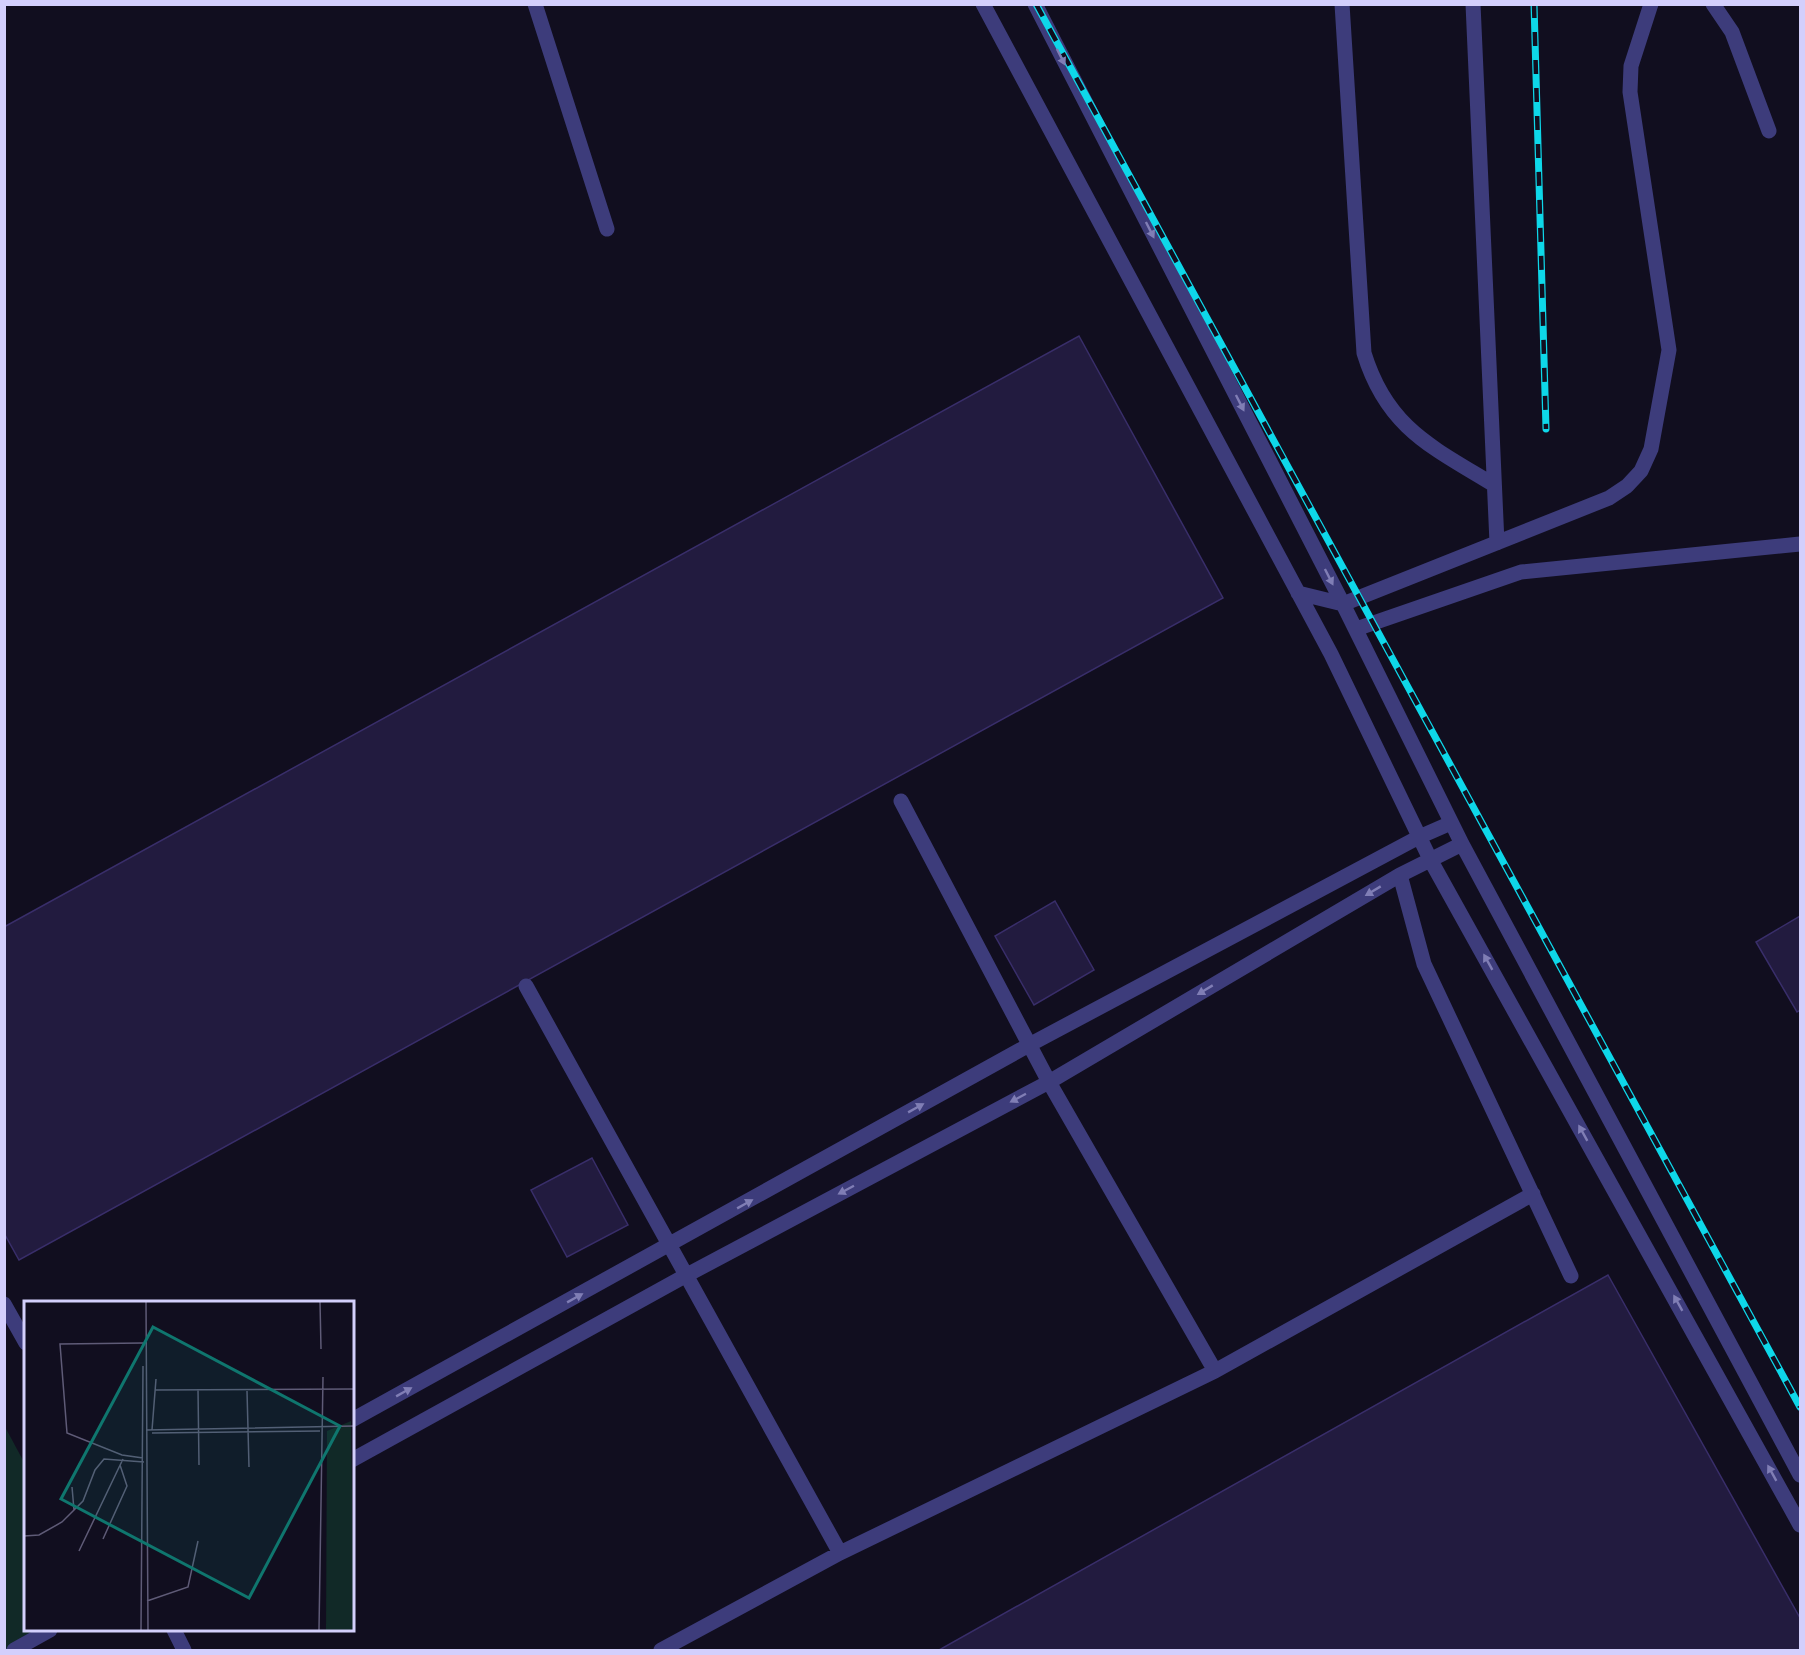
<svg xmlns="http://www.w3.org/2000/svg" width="1805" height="1655" font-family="'Alegreya Sans',sans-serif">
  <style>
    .green { fill: #112927 }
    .building { fill: #221b3f; stroke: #392e6a; stroke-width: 1.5 }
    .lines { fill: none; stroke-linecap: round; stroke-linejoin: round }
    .minor { stroke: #3d3c7b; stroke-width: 15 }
    .rail-casing { stroke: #0ed7e9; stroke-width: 7 }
    .rail { stroke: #110e1f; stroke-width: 4.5; stroke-dasharray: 14; stroke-linecap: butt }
    .oneway { fill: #807eb5 }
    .inset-road { fill: none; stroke: #5f5b77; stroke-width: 1.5 }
    .view { fill: #0f766e; fill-opacity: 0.15; stroke: #0f766e; stroke-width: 3 }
    .inset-edge { fill: none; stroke: #d3cffc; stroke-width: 3 }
  </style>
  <rect width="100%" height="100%" fill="#110e1f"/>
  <path class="green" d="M4,1425L25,1464L26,1630H34L16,1650H5Z"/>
  <path class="building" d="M1079,336L1223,598L19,1260L4,1233V927Z
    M1055,901L1094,970L1034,1005L995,936Z
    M1800,916V1010L1797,1012L1756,942Z
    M592,1158L628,1225L567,1257L531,1190Z
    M1608,1275L1800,1618V1650H939Z"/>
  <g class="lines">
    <path class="minor" d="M535,4L607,229
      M983,4L1331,654L1431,861L1800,1525
      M1035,4L1343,604L1462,844L1800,1475
      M1342,4L1364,353C1387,428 1432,447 1494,485
      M1473,4L1497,543
      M1713,4L1732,32L1769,131
      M1298,593L1343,604L1609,498L1627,486L1641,471L1651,449L1669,350L1630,92L1631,66L1651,4
      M1356,629L1521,572L1800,544
      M901,801L1049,1082L1215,1371
      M1400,875L1424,964L1571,1276
      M526,986L840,1553
      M4,1304L26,1343
      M352,1420L1029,1045L1419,837L1451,823
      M352,1460L685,1276L1049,1082L1400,875L1462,844
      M174,1630L184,1650
      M14,1650L50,1630
      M661,1650L840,1553L1215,1371L1533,1194"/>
    <g class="rail-casing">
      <path id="rail" d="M1036,4L1800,1407
        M1534,4L1546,429"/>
    </g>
    <use href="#rail" class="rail"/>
  </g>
  <defs><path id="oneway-solid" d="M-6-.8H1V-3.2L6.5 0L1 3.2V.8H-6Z" transform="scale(1.5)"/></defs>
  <g class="oneway">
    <use href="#oneway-solid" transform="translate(1061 57) rotate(63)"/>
    <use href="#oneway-solid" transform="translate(1150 230) rotate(63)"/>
    <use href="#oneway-solid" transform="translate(1240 403) rotate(63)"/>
    <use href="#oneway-solid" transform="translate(1329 577) rotate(63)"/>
    <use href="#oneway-solid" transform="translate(1373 891) rotate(149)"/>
    <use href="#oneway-solid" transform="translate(1488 962) rotate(-119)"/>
    <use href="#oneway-solid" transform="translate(1205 990) rotate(149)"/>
    <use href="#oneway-solid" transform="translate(1018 1098) rotate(152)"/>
    <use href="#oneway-solid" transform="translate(916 1108) rotate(-29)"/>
    <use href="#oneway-solid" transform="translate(1583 1133) rotate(-119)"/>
    <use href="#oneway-solid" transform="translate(846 1190) rotate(152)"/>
    <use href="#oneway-solid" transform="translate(745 1204) rotate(-29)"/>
    <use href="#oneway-solid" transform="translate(575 1298) rotate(-29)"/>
    <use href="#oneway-solid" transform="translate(1678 1303) rotate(-119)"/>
    <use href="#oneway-solid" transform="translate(404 1392) rotate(-29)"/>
    <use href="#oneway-solid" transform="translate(1772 1473) rotate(-119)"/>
  </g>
  <g transform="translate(24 1301)">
    <rect width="330" height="330" fill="#110e1f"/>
    <path d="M327,120L330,329H302L303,130Z" fill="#112927"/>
    <path class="inset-road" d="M122,1L124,329M296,1L297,48M174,88L175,164M131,89L330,88M223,90L225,166M122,129L330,125M128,129L132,78M128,132L296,130M119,157L98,154L43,132L36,43L119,42M48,186L50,209M0,235L15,234L38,221L59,200L71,169L80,158L120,161M79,238L103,185L96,164M55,250L99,158M123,300L164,286L174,240M117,329L119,65M295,329L299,76"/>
    <path class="view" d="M129,26L316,125L225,297L37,198Z"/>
    <rect width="330" height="330" class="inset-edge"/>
  </g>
  <rect width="1805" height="1655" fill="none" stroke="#d3cffc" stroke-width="12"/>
</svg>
